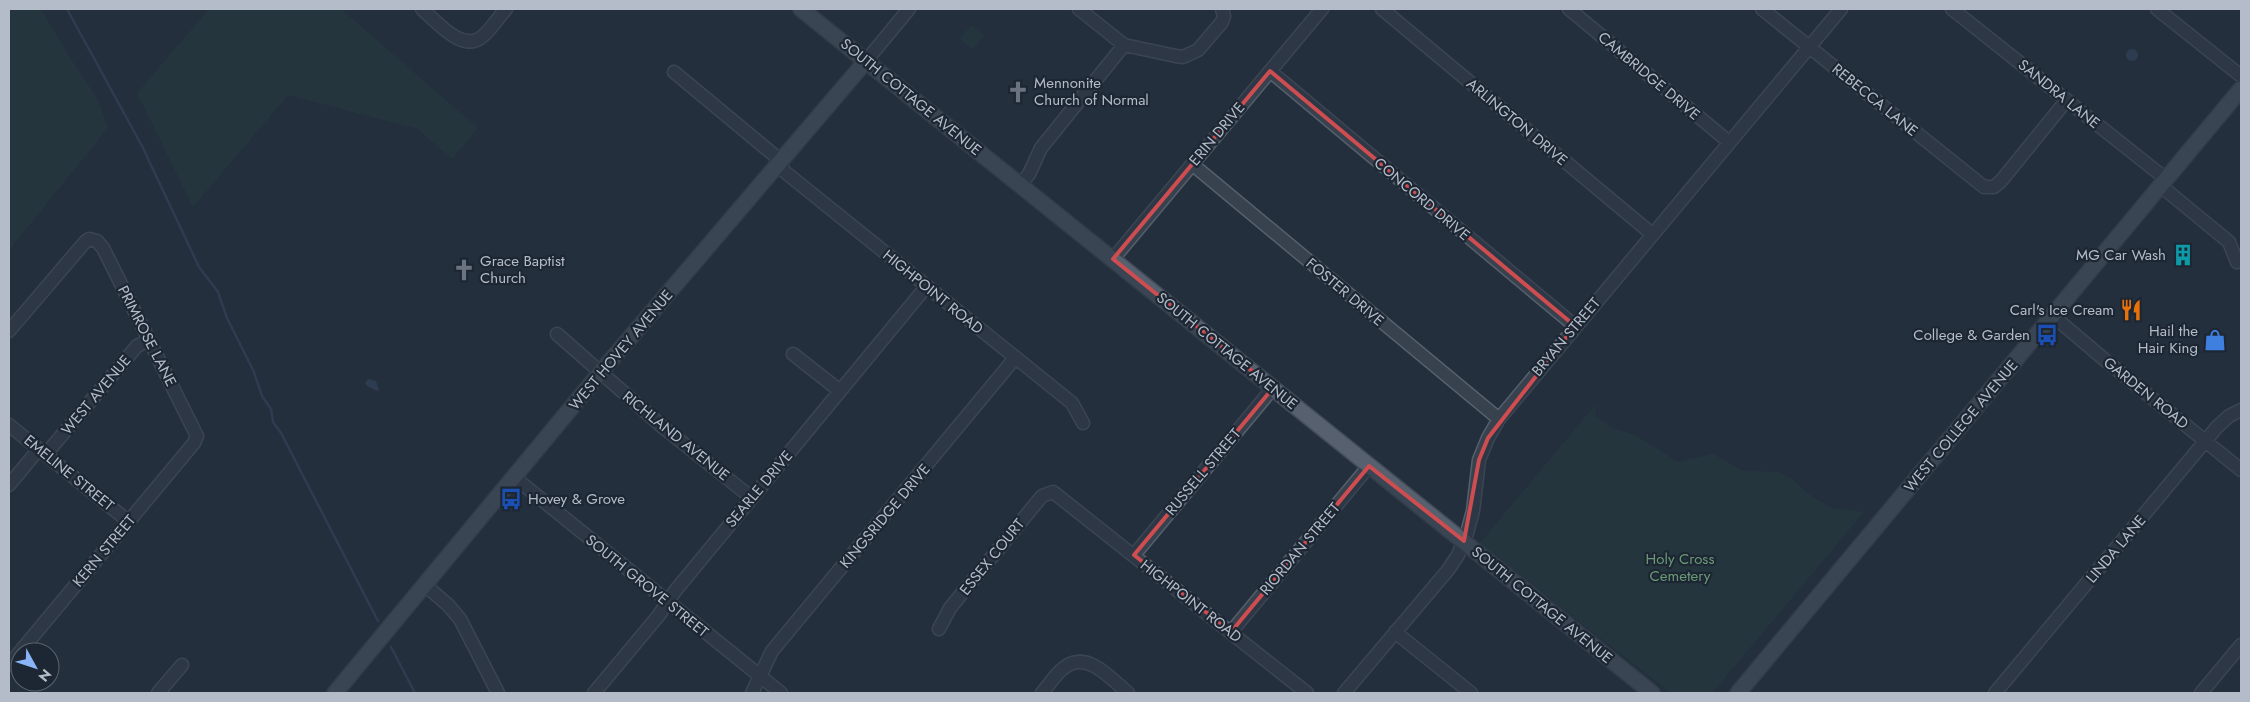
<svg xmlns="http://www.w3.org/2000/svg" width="2250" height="702" font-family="Jost,sans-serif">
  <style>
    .green { fill: #263c3f }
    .water { fill: #394c67 }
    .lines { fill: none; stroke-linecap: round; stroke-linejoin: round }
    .stream { stroke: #394c67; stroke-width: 2.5 }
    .minor-casing { stroke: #565f6c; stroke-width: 15 }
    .major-casing { stroke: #414a57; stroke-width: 18 }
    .minor { stroke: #38414e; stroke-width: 12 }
    .major { stroke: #56606e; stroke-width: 15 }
    .marked { fill: none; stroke: #ce4d50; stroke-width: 4; stroke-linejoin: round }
    .labels { text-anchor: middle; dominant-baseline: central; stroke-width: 4.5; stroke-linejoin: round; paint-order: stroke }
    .street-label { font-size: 15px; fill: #b4bcc9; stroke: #1d2633 }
    .poi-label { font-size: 15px; fill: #b4bcc9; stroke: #1d2633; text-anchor: end }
    .park-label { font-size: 15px; fill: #6b9a76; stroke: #1d2633 }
  </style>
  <rect width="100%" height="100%" fill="#242f3e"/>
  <path class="green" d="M9,9H41L69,56L97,98L108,128L9,250Z
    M209,9H341L478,128L452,159L418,129L288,95L193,207L137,93Z
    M971,25L984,36L973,49L960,39Z
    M1596,404L1595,416L1613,428L1635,435L1678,462L1713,454L1743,471L1778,472L1791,478L1807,493L1831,508L1864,512L1712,693H1671L1479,544Z"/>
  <path class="water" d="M2126 55a6 6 0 1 1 12 0a6 6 0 1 1-12 0Z
    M368,379L376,381L379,390L377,391L367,386L365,383Z"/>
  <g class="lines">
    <path class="stream" d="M67,9L142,146L199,267L218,292L227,318L254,372L262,396L271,409L273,422L281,433L378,621
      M391,647L415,693"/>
    <g class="minor-casing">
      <path id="minor" d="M422,9C437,22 463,54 483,36C492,28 498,18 506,9
        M1079,9L1124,45L1176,56L1183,57L1198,50L1222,22L1224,16L1222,9
        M1382,9L1652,234
        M1569,9L1729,142
        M1762,9L1984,187H1994L2001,181L2066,101
        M1952,9L2166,179
        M2157,9L2241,76
        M866,61L909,9
        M1270,71L1575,326
        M674,72L774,155L785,172L821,201L1072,403L1083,423
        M1192,164L1499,419
        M1020,185L1029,174L1041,148L1124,45
        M2161,186L2229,242L2237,262
        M1113,259L1322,9
        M2053,316L2105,360L2241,470
        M9,331L85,242L89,239L97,241L103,248L197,436L194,443L9,665
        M557,334L664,428L752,498
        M793,354L840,391
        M9,425L128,521
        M46,454L137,346L149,340
        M515,478L781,693
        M9,485L39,449
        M1134,555L1273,388
        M425,585L448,605L460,619L498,693
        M939,629L950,608L1042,496L1053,492L1307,693
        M1231,632L1369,466
        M1395,632L1471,693
        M158,693L182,665
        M594,693L659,615L675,591L926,287
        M752,693L772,651L1015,358
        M1042,693C1049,685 1056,673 1065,667C1088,650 1112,680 1128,693
        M1344,693L1448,570L1458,555L1467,533L1473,511L1479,460L1488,438L1499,419L1841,9
        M1995,693L2217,427L2229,416L2241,410
        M2201,693L2241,645"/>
    </g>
    <g class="major-casing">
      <path id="major" d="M801,9L1652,693
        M335,693L600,373L866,61
        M1738,693L2241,89"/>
    </g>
    <use href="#minor" class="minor"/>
    <use href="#major" class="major"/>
  </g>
  <path d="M0 0H2250V702H0ZM1270,71L1575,326L1488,438L1479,460L1464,541L1369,466L1231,632L1134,555L1273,388L1113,259Z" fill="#242f3e" fill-opacity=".55" fill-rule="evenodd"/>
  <path class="marked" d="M1270,71L1575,326L1488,438L1479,460L1464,541L1369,466L1231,632L1134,555L1273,388L1113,259Z"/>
  <defs>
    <g id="church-bare" transform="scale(1.725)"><path d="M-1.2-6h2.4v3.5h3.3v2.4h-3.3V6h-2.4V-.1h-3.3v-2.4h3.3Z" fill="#6b7280" stroke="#1d2633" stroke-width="2.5" paint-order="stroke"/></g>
    <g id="building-bare" transform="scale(1.725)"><path d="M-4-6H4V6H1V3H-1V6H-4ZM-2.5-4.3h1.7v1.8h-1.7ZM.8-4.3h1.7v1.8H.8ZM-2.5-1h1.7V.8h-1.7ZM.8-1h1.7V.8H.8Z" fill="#0f9aa8" stroke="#1d2633" stroke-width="2.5" paint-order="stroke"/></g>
    <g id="restaurant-bare" transform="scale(1.725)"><path d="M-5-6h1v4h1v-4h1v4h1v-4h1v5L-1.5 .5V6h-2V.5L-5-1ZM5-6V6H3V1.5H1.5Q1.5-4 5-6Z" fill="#e8710a" stroke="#1d2633" stroke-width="2.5" paint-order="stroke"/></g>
    <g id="bus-bare" transform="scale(1.725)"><path d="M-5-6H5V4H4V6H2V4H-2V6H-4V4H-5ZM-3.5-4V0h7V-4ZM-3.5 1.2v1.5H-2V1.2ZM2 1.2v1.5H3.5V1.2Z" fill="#1a4fb4" stroke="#1d2633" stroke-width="2.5" paint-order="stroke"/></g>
    <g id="shop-bare" transform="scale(1.725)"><path d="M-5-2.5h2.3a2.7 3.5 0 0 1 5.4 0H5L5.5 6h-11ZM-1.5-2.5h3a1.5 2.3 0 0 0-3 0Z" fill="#3f7fe0" stroke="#1d2633" stroke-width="2.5" paint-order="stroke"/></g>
  </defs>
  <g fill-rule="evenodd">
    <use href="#church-bare" x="1018" y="92"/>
    <use href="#building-bare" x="2183" y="255"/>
    <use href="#church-bare" x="464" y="270"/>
    <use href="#restaurant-bare" x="2131" y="310"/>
    <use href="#bus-bare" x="2047" y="335"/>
    <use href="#shop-bare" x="2215" y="340"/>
    <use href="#bus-bare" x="511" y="499"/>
  </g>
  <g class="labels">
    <g class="street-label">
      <text transform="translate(1649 76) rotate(40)">CAMBRIDGE DRIVE</text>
      <text transform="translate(2059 94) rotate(39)">SANDRA LANE</text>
      <text transform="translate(911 97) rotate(39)">SOUTH COTTAGE AVENUE</text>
      <text transform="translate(1875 100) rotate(39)">REBECCA LANE</text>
      <text transform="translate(1517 122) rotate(40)">ARLINGTON DRIVE</text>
      <text transform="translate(1217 134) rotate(-50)">ERIN DRIVE</text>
      <text transform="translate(1422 199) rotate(40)">CONCORD DRIVE</text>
      <text transform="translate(933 292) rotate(39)">HIGHPOINT ROAD</text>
      <text transform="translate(1345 292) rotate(40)">FOSTER DRIVE</text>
      <text transform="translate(147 336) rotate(63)">PRIMROSE LANE</text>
      <text transform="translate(1566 337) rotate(-50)">BRYAN STREET</text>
      <text transform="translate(621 350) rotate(-50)">WEST HOVEY AVENUE</text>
      <text transform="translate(1227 351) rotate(39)">SOUTH COTTAGE AVENUE</text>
      <text transform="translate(2146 393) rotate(39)">GARDEN ROAD</text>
      <text transform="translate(96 395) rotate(-50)">WEST AVENUE</text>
      <text transform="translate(1961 426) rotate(-50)">WEST COLLEGE AVENUE</text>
      <text transform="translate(676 436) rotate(39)">RICHLAND AVENUE</text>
      <text transform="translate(1203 472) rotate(-50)">RUSSELL STREET</text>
      <text transform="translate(69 473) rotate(39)">EMELINE STREET</text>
      <text transform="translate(759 489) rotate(-50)">SEARLE DRIVE</text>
      <text transform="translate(885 516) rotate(-50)">KINGSRIDGE DRIVE</text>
      <text transform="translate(1300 549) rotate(-50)">RIORDAN STREET</text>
      <text transform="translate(2116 549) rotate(-50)">LINDA LANE</text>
      <text transform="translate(104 551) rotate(-50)">KERN STREET</text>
      <text transform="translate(992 557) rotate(-51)">ESSEX COURT</text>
      <text transform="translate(647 586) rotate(39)">SOUTH GROVE STREET</text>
      <text transform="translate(1191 601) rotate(38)">HIGHPOINT ROAD</text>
      <text transform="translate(1542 605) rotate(39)">SOUTH COTTAGE AVENUE</text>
    </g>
    <g class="poi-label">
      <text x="1034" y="83" text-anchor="start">Mennonite<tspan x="1034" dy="17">Church of Normal</tspan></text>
      <text x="2166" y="255">MG Car Wash</text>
      <text x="480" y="261" text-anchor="start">Grace Baptist<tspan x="480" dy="17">Church</tspan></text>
      <text x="2114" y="310">Carl's Ice Cream</text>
      <text x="2198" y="331">Hail the<tspan x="2198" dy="17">Hair King</tspan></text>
      <text x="2030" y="335">College &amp; Garden</text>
      <text x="528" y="499" text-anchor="start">Hovey &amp; Grove</text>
    </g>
    <g class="park-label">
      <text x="1680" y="559">Holy Cross<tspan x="1680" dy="17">Cemetery</tspan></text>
    </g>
  </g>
  <rect width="2250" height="702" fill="none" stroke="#b4bcc9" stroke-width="20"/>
  <g transform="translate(35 667) rotate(130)"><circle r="24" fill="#1d2633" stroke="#59626f"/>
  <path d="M0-4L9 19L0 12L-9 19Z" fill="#8ab4f8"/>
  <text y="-8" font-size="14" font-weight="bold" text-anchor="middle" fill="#b4bcc9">N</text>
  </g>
</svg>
